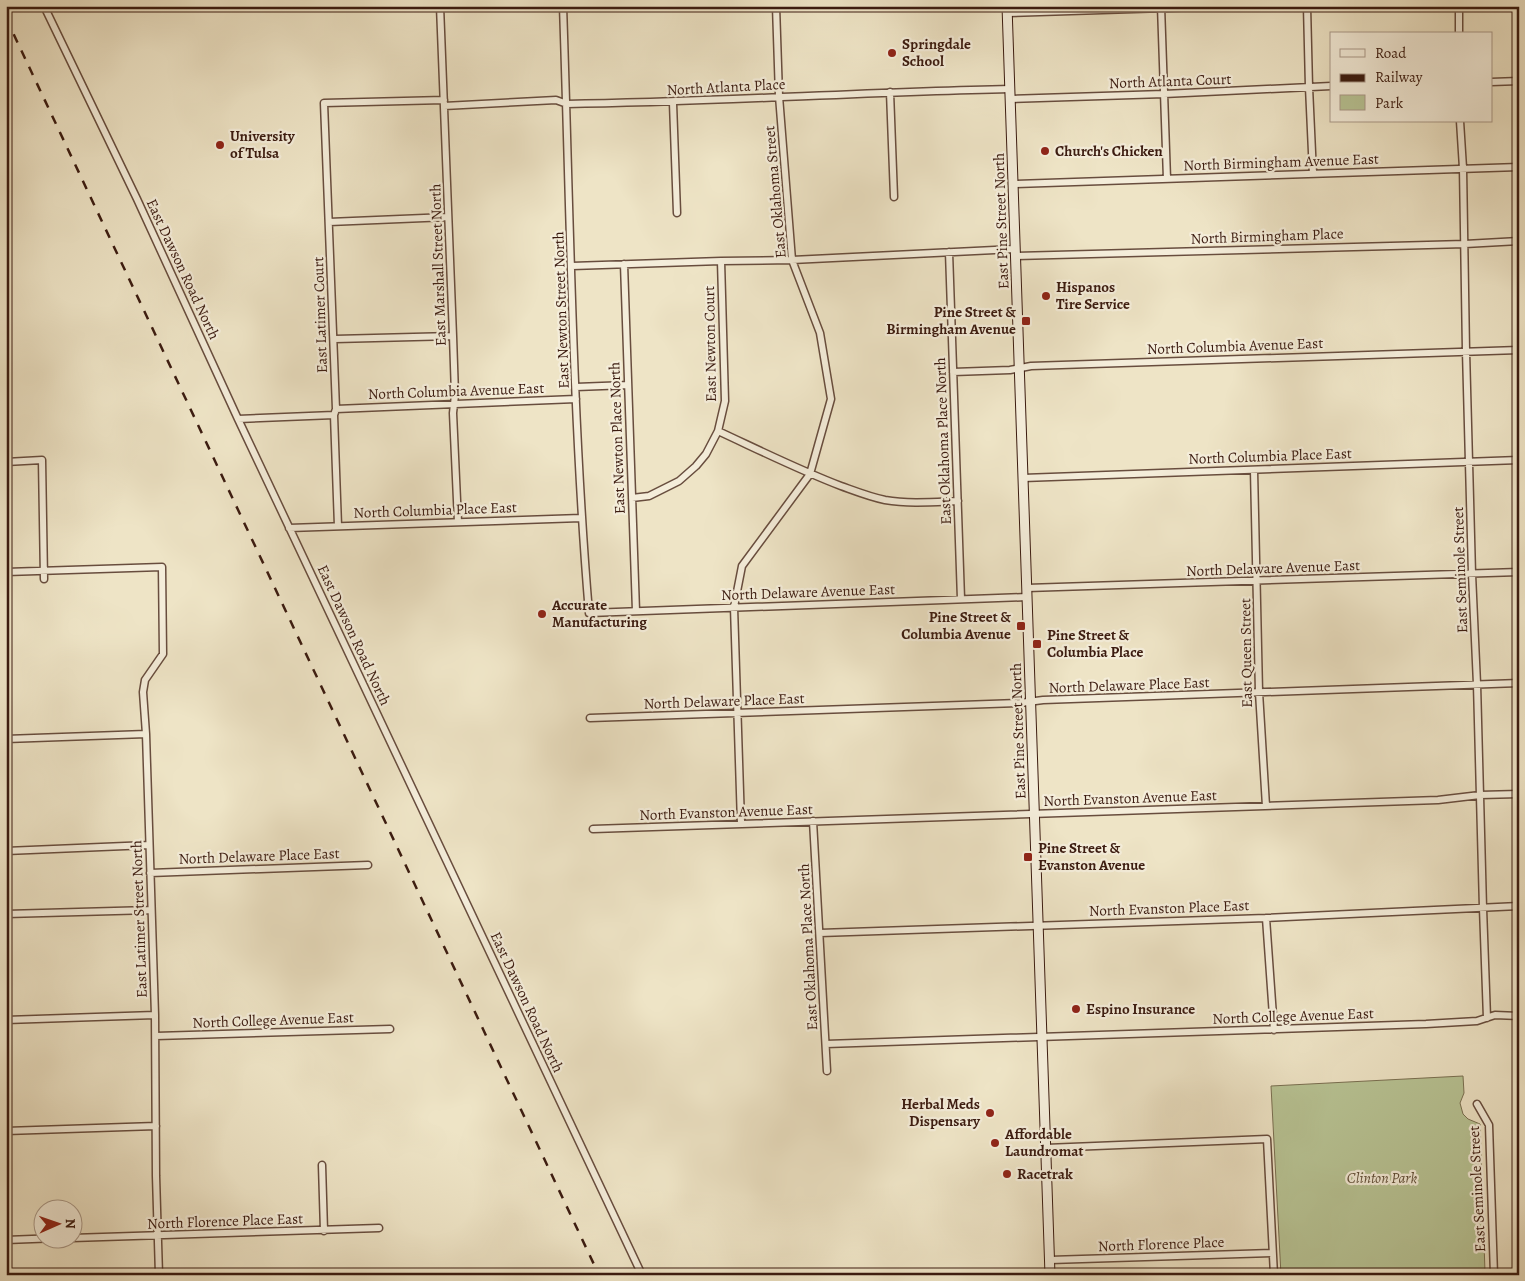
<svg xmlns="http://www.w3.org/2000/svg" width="1525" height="1281" font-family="Alegreya,serif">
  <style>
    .green { fill: #b8c495; stroke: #7a7052 }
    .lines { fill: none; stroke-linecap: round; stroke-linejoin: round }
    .minor-casing { stroke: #684d3e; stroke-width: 9 }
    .secondary-casing { stroke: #3b1b10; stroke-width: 11 }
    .minor { stroke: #f4edda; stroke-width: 6 }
    .secondary { stroke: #f4edda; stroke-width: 9 }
    .rail { stroke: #3b1b10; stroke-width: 2.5; stroke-dasharray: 9 9; stroke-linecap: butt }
    .poi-dot { fill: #8f2418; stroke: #f4edda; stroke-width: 2 }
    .labels { text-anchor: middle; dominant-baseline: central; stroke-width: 4.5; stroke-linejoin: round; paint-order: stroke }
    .poi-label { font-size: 15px; font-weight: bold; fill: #3b1b10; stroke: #f4edda; text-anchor: start }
    .street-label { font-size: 15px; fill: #3b1b10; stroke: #f4edda }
    .park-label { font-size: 15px; font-style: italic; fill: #604e38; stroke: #f4edda }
  </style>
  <rect width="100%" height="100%" fill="#eee4c6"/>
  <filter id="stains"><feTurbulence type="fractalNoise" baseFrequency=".004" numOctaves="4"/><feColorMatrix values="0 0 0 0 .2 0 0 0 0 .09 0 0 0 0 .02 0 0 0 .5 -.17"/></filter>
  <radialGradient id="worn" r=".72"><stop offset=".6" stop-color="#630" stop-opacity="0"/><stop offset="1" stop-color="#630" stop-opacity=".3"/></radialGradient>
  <path class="green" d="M1463,1076L1464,1093L1460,1103L1463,1114L1468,1119L1480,1124L1485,1272L1420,1275H1281L1271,1086Z"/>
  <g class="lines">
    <g class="minor-casing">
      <path id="minor" d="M44,6L137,199L238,419L642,1275
        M440,6L453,336L455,395L453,413L458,522
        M563,6C570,208 572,411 589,613L1027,597
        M1161,6L1167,179
        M1307,6L1309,87L1313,174
        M1007,13L1228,6
        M1459,34V6
        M1491,82L1519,81
        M890,92L894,197
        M1010,99L1164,94L1331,86
        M673,103L677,213
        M444,106L556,100L567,104C714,102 862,92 1010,89
        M1460,121L1463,168L1466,351L1472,574L1477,684L1483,908L1487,1018
        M1013,184L1519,167
        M329,222L448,217
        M949,252L961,599
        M1016,256L1465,244L1519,241
        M624,264L636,611
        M572,266L721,261L792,260L1015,249
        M335,339L453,336
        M953,372L1010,370L1031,366L1519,350
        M576,387L628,385
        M336,409L576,399
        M238,419L334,415
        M718,431C759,450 799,470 841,486C855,491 870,497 885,500C909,504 933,502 958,501
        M6,462L42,460L44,579
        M1254,470L1259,692L1266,806
        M1023,478L1519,460
        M632,498L649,496L679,481L696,466L706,454L718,431L725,401L721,261
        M338,526L334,415L336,409L324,103L444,100
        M289,528L581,518
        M6,572L162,567L163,654L145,680L143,692L146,734L155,1015L156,1176L159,1275
        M1027,588L1519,572
        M590,718L1020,703L1043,700L1519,683
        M6,739L146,734
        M813,821L827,1071
        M741,823L734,607L742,566L810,474L831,399L820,333L792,260L779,96L776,6
        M593,829L1438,800L1480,795L1519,794
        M6,851L149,845
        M150,873L368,865
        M6,914L151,910
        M1266,918L1274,1030
        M820,933L1266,918L1519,906
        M6,1020L155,1015
        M156,1036L390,1029
        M826,1044L1426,1024L1477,1021L1495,1015L1519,1016
        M1477,1104L1489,1125L1494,1275
        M6,1131L156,1126
        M1046,1148L1267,1139L1274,1275
        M322,1165L324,1231
        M72,1238L379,1228
        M6,1240L58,1238
        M1050,1260L1272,1253"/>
    </g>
    <g class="secondary-casing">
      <path id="secondary" d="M1007,6L1050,1275"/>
    </g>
    <use href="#minor" class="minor"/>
    <use href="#secondary" class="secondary"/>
    <path class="rail" d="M6,18L599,1275"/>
  </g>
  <g class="poi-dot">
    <circle cx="892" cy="53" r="5"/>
    <circle cx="220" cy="145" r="5"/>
    <circle cx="1045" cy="151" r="5"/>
    <circle cx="1046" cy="296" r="5"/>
    <rect x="1021" y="316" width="10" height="10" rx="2.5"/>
    <circle cx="542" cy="614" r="5"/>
    <rect x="1016" y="621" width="10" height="10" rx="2.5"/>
    <rect x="1032" y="639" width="10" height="10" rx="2.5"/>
    <rect x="1023" y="852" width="10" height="10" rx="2.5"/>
    <circle cx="1076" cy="1009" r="5"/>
    <circle cx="990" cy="1113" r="5"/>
    <circle cx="995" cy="1143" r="5"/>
    <circle cx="1007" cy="1174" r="5"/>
  </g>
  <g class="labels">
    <g class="poi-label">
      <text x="902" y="44">Springdale<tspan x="902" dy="17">School</tspan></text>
      <text x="230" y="136">University<tspan x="230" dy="17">of Tulsa</tspan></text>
      <text x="1055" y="151">Church's Chicken</text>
      <text x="1056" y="287">Hispanos<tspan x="1056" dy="17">Tire Service</tspan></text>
      <text x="1016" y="312" text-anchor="end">Pine Street &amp;<tspan x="1016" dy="17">Birmingham Avenue</tspan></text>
      <text x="552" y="605">Accurate<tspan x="552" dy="17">Manufacturing</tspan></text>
      <text x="1011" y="617" text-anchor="end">Pine Street &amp;<tspan x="1011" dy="17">Columbia Avenue</tspan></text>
      <text x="1047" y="635">Pine Street &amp;<tspan x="1047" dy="17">Columbia Place</tspan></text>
      <text x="1038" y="848">Pine Street &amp;<tspan x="1038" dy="17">Evanston Avenue</tspan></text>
      <text x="1086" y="1009">Espino Insurance</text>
      <text x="980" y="1104" text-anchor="end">Herbal Meds<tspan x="980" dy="17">Dispensary</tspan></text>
      <text x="1005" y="1134">Affordable<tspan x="1005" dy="17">Laundromat</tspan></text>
      <text x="1017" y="1174">Racetrak</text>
    </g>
    <g class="street-label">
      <text transform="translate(1170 81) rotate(-2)">North Atlanta Court</text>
      <text transform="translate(726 87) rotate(-3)">North Atlanta Place</text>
      <text transform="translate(1281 162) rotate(-2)">North Birmingham Avenue East</text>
      <text transform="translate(775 192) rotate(-95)">East Oklahoma Street</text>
      <text transform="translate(1001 221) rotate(-92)">East Pine Street North</text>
      <text transform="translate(1267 236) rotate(-2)">North Birmingham Place</text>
      <text transform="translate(438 265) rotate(-92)">East Marshall Street North</text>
      <text transform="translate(183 269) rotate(65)">East Dawson Road North</text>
      <text transform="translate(561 310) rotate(-92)">East Newton Street North</text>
      <text transform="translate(320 315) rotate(-92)">East Latimer Court</text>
      <text transform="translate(710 344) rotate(-91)">East Newton Court</text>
      <text transform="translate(1235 346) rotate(-2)">North Columbia Avenue East</text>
      <text transform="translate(456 391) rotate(-2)">North Columbia Avenue East</text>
      <text transform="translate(617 438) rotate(-92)">East Newton Place North</text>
      <text transform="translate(943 441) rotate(-92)">East Oklahoma Place North</text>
      <text transform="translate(1270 456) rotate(-2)">North Columbia Place East</text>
      <text transform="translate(435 510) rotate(-2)">North Columbia Place East</text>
      <text transform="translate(1273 568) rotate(-2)">North Delaware Avenue East</text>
      <text transform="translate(1460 570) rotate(-92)">East Seminole Street</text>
      <text transform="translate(808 592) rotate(-2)">North Delaware Avenue East</text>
      <text transform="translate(354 635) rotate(65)">East Dawson Road North</text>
      <text transform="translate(1246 653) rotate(-91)">East Queen Street</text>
      <text transform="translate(1129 685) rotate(-2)">North Delaware Place East</text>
      <text transform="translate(724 701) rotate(-2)">North Delaware Place East</text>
      <text transform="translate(1018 731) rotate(-92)">East Pine Street North</text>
      <text transform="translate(1130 798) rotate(-2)">North Evanston Avenue East</text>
      <text transform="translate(726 812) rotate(-2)">North Evanston Avenue East</text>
      <text transform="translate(259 856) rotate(-2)">North Delaware Place East</text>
      <text transform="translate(1169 908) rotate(-2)">North Evanston Place East</text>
      <text transform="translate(139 919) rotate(-92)">East Latimer Street North</text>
      <text transform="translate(808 947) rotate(-93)">East Oklahoma Place North</text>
      <text transform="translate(527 1002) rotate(65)">East Dawson Road North</text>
      <text transform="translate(1293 1016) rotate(-2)">North College Avenue East</text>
      <text transform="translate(273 1020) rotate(-2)">North College Avenue East</text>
      <text transform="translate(1477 1189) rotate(-93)">East Seminole Street</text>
      <text transform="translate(225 1221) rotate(-2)">North Florence Place East</text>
      <text transform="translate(1161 1244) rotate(-2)">North Florence Place</text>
    </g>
    <g class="park-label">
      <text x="1382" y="1178">Clinton Park</text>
    </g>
  </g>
  <rect width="1525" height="1281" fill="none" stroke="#eee4c6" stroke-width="25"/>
  <rect x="8" y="8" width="1510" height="1266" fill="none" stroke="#3b1b10" stroke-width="2.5"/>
  <rect x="12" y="12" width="1500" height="1256" fill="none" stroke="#3b1b10"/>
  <rect x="1330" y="32" width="162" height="90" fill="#f4edda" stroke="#aa9989"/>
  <rect x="1340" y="49" width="25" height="8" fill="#f4edda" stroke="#aa9989"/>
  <text x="1375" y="58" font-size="15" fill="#3b1b10">Road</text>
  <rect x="1340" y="74" width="25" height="8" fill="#3b1b10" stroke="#aa9989"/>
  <text x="1375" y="82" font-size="15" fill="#3b1b10">Railway</text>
  <rect x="1340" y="95" width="25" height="15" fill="#b8c495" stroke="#aa9989"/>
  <text x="1375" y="108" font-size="15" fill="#3b1b10">Park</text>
  <g transform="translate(58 1224) rotate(88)"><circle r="24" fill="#f4edda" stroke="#aa9989"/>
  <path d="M0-4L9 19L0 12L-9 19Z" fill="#8f2418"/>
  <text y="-8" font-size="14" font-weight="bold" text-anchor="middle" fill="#3b1b10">N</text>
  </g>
  <rect width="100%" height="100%" filter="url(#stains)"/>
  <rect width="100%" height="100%" fill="url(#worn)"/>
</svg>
